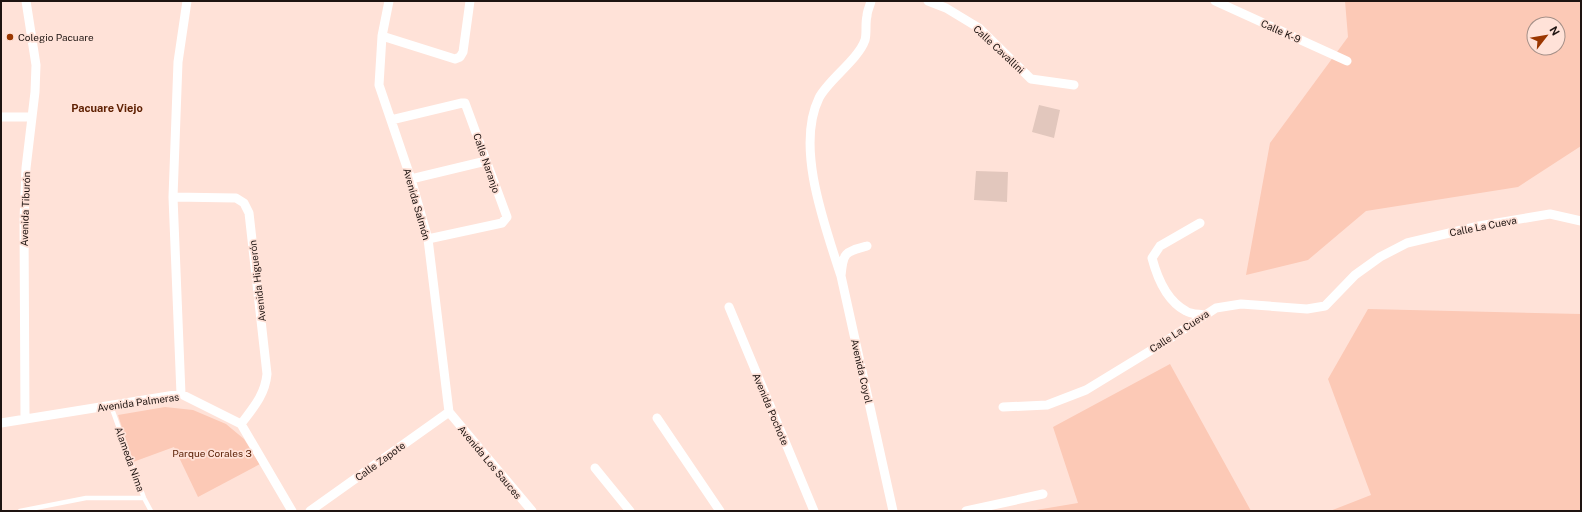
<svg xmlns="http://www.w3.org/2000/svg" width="1582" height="512" font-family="'Public Sans',sans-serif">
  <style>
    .green { fill: #fcc9b6; fill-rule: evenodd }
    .building { fill: #e2c7bd }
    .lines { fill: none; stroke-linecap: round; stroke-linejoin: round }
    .service { stroke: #fff; stroke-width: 4.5 }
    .minor { stroke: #fff; stroke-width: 9 }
    .poi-dot { fill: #9b3700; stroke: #ffe2d8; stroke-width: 1.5 }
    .labels { text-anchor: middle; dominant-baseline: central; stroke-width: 3.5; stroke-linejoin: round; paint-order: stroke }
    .street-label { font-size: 10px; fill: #1e1411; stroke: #ffe2d8 }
    .poi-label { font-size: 10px; fill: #1e1411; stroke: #ffe2d8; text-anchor: start }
    .park-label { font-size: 10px; fill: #5c2107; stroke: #ffe2d8 }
    .neighbourhood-label { font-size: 11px; font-weight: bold; fill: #602103; stroke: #ffe2d8 }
  </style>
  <rect width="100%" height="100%" fill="#ffe2d8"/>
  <path class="green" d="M1345,1H1581V146L1518,187L1366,211L1308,260L1246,275L1270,143L1348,37ZM1534,24H1558V48H1534Z
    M1368,309L1581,314V511H1330L1371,495L1328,379Z
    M1170,364L1251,511H1030L1078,503L1053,427Z
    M165,407L193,410L226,424L244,439L260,464L198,497L174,447L133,462L118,415Z"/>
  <path class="building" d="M1039,105L1060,110L1054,138L1032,132Z
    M976,171L1008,172L1007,202L974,200Z"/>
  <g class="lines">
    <path class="service" d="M111,406L144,498L151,511
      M20,511L86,498H144"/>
    <path class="minor" d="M389,1L382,36L379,85L411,179L428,239L449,412
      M928,1L946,8L979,28L1031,79L1074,85
      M1215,1L1347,61
      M382,36L455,59L460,57L463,52L470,1
      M1,117H32
      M391,120L462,103H465L507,217L502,223L428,239
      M411,179L486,161
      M173,197L236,198L244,203L249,213L267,374C265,395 253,408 241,424
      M1200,223L1160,246L1152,258C1157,277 1167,301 1186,311C1190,314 1199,314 1204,315
      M867,246C845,252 843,252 841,276L893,511
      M841,276C825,226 795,147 819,98C828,80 858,60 865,40C867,33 865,23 867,16C867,11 870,6 871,1
      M729,307L814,511
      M181,394L173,197L178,62L187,1
      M1003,407L1047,405L1086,390L1163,343L1216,308L1241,304L1307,309L1325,306L1355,275L1380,257L1407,243L1479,226L1550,214L1581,221
      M449,412L532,511
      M657,418L720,511
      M25,419L24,220L26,168L35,92L36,65L26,1
      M1,423L181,394L241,424L292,511
      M595,468L630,511
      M310,511L449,412
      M966,511L1043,494"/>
  </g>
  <circle class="poi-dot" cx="10" cy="37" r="4"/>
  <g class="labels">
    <g class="street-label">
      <text transform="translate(1281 31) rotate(24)">Calle K-9</text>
      <text transform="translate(999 49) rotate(43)">Calle Cavallini</text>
      <text transform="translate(487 163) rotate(71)">Calle Naranjo</text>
      <text transform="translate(417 204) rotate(74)">Avenida Salmón</text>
      <text transform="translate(25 209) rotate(-88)">Avenida Tiburón</text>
      <text transform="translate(1483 226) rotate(-11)">Calle La Cueva</text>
      <text transform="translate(257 281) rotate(-97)">Avenida Higuerón</text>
      <text transform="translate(1179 331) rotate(-33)">Calle La Cueva</text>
      <text transform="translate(862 371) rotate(77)">Avenida Coyol</text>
      <text transform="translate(138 402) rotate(-8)">Avenida Palmeras</text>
      <text transform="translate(771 409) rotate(67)">Avenida Pochote</text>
      <text transform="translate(130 459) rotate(70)">Alameda Nima</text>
      <text transform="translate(380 461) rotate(-36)">Calle Zapote</text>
      <text transform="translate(490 462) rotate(50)">Avenida Los Sauces</text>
    </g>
    <g class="poi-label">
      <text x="18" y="37">Colegio Pacuare</text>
    </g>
    <g class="park-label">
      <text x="212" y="453">Parque Corales 3</text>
    </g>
    <g class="neighbourhood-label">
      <text x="107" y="108">Pacuare Viejo</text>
    </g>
  </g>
  <rect width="1582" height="512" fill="none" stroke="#1e1411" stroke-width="4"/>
  <g transform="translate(1546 36) rotate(59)"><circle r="19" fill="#ffe2d8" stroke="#a59088"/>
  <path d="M0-3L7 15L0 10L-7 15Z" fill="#9b3700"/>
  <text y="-6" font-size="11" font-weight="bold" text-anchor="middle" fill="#1e1411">N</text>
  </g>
</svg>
